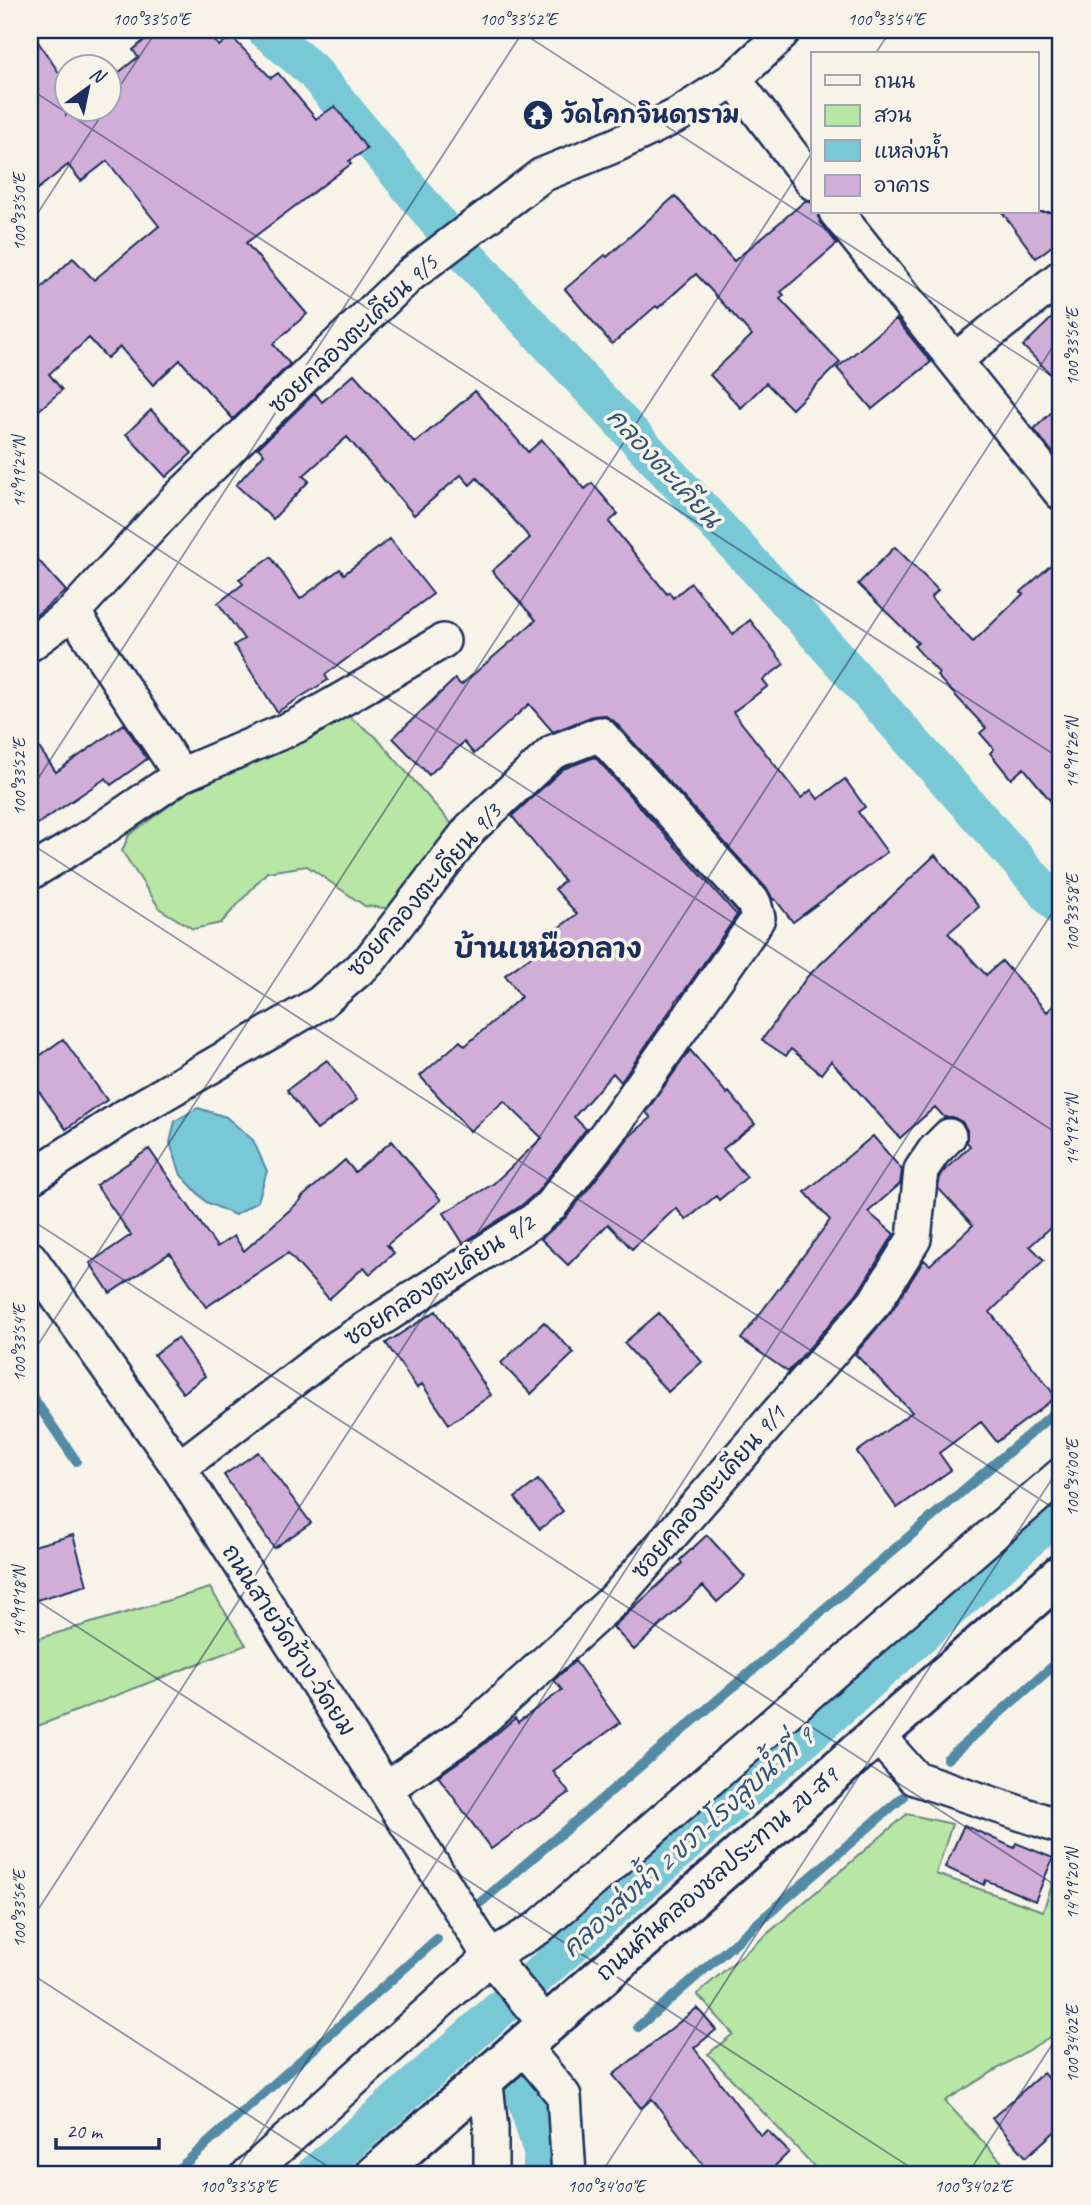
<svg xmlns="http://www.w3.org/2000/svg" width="1091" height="2205" font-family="Caveat,'Playpen Sans Thai',sans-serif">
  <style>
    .green { fill: #b7e6a5; stroke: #698a82; stroke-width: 2 }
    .water { fill: #79c8d6; stroke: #538ba6; stroke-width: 2 }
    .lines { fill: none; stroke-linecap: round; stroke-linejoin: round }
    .stream { stroke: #538ba6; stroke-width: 10 }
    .canal { stroke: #79c8d6; stroke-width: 37 }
    .building { fill: #d1aed8; stroke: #1b2f5e; stroke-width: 2 }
    .street-casing { stroke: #1b2f5e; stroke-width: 38 }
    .secondary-casing { stroke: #1b2f5e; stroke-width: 44 }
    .street { stroke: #f7f3e8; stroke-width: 33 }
    .secondary { stroke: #f7f3e8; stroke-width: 38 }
    .ticks { fill: none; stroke: #1b2f5e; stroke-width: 2; stroke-opacity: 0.45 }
    .labels { text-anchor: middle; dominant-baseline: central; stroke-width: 7; stroke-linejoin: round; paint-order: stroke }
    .poi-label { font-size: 24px; font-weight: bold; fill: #1b2f5e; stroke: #f7f3e8; text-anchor: start }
    .street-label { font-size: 24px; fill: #1b2f5e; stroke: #f7f3e8 }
    .water-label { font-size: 26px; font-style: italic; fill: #32557c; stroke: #f7f3e8 }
    .quarter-label { font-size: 28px; font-weight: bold; fill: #1b2f5e; stroke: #f7f3e8 }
    .neatline { fill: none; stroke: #1b2f5e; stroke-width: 2.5 }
    .ticks-label { font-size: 18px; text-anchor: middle; fill: #1b2f5e }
  </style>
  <rect width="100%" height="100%" fill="#f7f3e8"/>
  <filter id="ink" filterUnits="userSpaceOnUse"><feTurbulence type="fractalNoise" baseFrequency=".0143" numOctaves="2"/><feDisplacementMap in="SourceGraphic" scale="14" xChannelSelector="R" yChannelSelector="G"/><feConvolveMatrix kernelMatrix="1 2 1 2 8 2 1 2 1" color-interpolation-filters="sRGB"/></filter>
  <g filter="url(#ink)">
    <path class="green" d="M347,715L375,736L457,830L396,909L365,906L307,866L267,872L221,923L193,929L160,909L122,851L129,835L199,784Z
      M210,1588L246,1645L30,1729V1641Z
      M907,1814L952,1824L936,1874L1043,1911L1061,1859V2030L945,2101L1014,2175H819L812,2164L708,2054L733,2034L697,1994Z"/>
    <path class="water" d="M198,1108L226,1117L253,1140L267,1171L258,1201L235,1215L206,1202L181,1175L170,1143L175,1121Z"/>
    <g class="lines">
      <path class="stream" d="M30,1393L76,1461
        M947,1759L1061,1659
        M481,1902L1061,1407
        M638,2027L903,1797
        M172,2175L437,1939"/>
      <path class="canal" d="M265,30L313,71L454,242L778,591L1061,909
        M523,2091L542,2153L541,2175
        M313,2175L1061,1511"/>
    </g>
    <path class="building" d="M30,30L66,83V115L75,108H108V81L138,57L133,50L156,30H204L219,46L231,36L271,78L278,73L316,119L335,106L367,149L349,161L351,164L246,243L307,314L273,344L290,364L233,419L180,360L153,385L120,347L107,358L89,338L49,374L62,390L30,418V299L73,258L94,280L159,226L107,161L81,181L68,165L30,195Z
      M675,196L734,261L805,201L813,203V212H817L821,223L837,244L781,292L784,295L780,299L840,362L792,409L766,383L741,408L710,375L752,335L696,274L658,308L656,306L612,344L565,289L605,255L607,257Z
      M1002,212H1053L1061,223V239L1036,258Z
      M1061,309V385L1023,346Z
      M896,319L931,362L872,409L837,368Z
      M354,374L415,443L475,391L528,452L542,440L585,489L592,483L618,514L609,522L667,594L669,592L673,598L691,583L733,634L750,620L784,664L763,680L768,686L733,712L801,798L811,790L818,799L845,779L865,807L858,812L887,852L793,922L775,899L773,900L768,890L614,721L604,715L593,716L553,732L529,704L474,754L464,742L429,775L393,738L455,679L461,685L536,620L492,571L530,538L477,478L470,485L461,475L414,515L347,437L303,476L309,481L273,519L236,485L264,454L258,448L315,393L322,402Z
      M1061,403V463L1034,429Z
      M151,410L192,453L166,477L126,434Z
      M390,539L433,594L325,675L328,680L277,712L234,645L244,639L218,603L243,584L239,579L271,557L300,599L340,569L344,574Z
      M895,547L938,590L931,598L973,642L1023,594L1021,592L1061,556V814L1024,768L1011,779L990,753L994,749L980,733L986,728L937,676L939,673L914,646L918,643L858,584Z
      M30,551L66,591L30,620Z
      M124,724L147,759L111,785L106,778L30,829V735L56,772Z
      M595,757L737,915L683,993L675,1001L676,1002L621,1082L613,1073L574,1117L586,1129L537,1192L522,1205L463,1243L444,1213L493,1184L542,1138L504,1101L470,1131L420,1076L460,1041L465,1046L521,997L505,975L561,935L557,929L577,914L555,889L564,881L512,816L563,769Z
      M935,855L979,907L948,933L986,975L1002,961L1047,1012L1061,998V1218L1030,1246L1044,1260L990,1312L1056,1397L997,1442L981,1422L939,1453L951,1470L897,1508L857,1452L912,1412L855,1354L891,1312L924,1260L930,1265L973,1225L938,1188L940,1177L944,1171L970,1146L967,1142V1130L962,1122L953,1117H944L935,1107L900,1138L831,1061L821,1074L791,1049L786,1056L762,1040L807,977Z
      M63,1039L107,1100L66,1129L30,1079V1063Z
      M690,1050L727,1094L729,1092L755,1124L723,1149L747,1177L719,1200L716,1196L686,1220L676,1208L632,1249L608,1224L568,1265L541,1239L566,1217L630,1136L651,1118L646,1112Z
      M327,1060L357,1100L317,1130L287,1090Z
      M873,1136L902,1170L900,1184L868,1212L894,1234L859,1291L788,1372L741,1339L830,1220L805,1192Z
      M392,1141L441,1200L387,1245L394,1253L370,1274L364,1267L329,1299L288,1253L206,1307L170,1253L110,1293L90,1263L131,1235L96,1185L149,1149L217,1247L234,1236L244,1251L302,1199L301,1198L345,1160L355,1172Z
      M436,1311L491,1395L449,1424L422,1384L417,1388L386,1343Z
      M659,1313L702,1362L668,1392L624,1343Z
      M544,1322L574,1353L531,1394L501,1363Z
      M177,1338L205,1376L183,1393L154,1355Z
      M258,1452L311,1523L274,1548L224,1475Z
      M538,1480L563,1511L540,1529L515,1498Z
      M73,1535L87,1585L30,1602V1547Z
      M707,1535L745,1577L717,1602L703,1586L634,1650L613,1627L682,1563L680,1560Z
      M575,1661L620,1723L553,1771L569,1793L491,1849L438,1776L482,1746L515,1718L518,1722L562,1690L554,1680Z
      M964,1825L1014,1848L1016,1843L1053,1858L1035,1901L986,1880L984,1885L945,1867Z
      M697,2008L716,2030L694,2048L761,2136L767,2130L789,2152L766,2175H711L652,2099L641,2108L613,2075Z
      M1043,2073L1061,2093V2126L1026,2157L992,2118Z"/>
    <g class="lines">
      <g class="street-casing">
        <path id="street" d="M734,79L813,183
          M836,212L1061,493
          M955,360L1061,277
          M73,612L181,775
          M30,644L73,612L174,502L410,275L542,175L616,145L678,115L734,79L774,42L784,30
          M30,873L96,833L181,775L296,726L443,641
          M30,1178L122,1118L320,1003L370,960L471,828L553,752L600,734L754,903L758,918L752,928L616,1122L551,1205L534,1220L330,1352L179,1468
          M30,1258L179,1468L385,1789L490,1957L546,2024
          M877,1735L915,1778L1061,1827
          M385,1789L471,1730L615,1599L875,1302L914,1239L921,1170L934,1151L949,1136
          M522,2045L564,2096L569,2175
          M485,2077L491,2128V2175
          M248,2175L490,1957L538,1928L1061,1475"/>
      </g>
      <g class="secondary-casing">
        <path id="secondary" d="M375,2175L1061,1574"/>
      </g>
      <use href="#street" class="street"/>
      <use href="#secondary" class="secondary"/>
    </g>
  </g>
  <path class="ticks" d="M518,30L1061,382M875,54L891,30M30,89L1061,759M108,104L157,30M30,225L106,108M30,466L1061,1136M30,791L524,30M30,843L1061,1513M30,1219L1061,1889M30,1357L813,151M30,1596L922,2175M30,1922L1061,334M30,1973L341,2175M233,2175L1061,899M600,2175L1061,1465M967,2175L1061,2031"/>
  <defs>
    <g id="temple-disc" transform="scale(1.575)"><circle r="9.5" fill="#1b2f5e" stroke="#f7f3e8"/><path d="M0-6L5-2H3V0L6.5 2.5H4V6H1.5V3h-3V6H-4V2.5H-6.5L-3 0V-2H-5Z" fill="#fff"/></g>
  </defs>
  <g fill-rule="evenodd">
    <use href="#temple-disc" x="538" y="115"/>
  </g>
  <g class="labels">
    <g class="poi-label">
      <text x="561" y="115">วัดโคกจินดาราม</text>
    </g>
    <g class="street-label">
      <text transform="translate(353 334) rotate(-43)">ซอยคลองตะเคียน 9/5</text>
      <text transform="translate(424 890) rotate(-49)">ซอยคลองตะเคียน 9/3</text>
      <text transform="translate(439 1280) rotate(-33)">ซอยคลองตะเคียน 9/2</text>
      <text transform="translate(708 1492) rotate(-49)">ซอยคลองตะเคียน 9/1</text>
      <text transform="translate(289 1640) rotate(57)">ถนนสายวัดช้าง-วัดยม</text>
      <text transform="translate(717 1874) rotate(-41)">ถนนคันคลองชลประทาน 2ข-ส9</text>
    </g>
    <g class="water-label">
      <text transform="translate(664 468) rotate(47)">คลองตะเคียน</text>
      <text transform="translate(687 1843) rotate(-42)">คลองส่งน้ำ 2 ขวา-โรงสูบน้ำที่ 9</text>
    </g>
    <g class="quarter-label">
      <text x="548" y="948">บ้านเหนือกลาง</text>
    </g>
  </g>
  <rect width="1091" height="2205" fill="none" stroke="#f7f3e8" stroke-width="77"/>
  <rect x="811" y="52" width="228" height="161" fill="#f7f3e8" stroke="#9fa5b1" stroke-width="2"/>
  <rect x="825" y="75" width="35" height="10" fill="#f7f3e8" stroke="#9fa5b1" stroke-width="2"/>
  <text x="874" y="88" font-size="21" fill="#1b2f5e">ถนน</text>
  <rect x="825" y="105" width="35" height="21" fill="#b7e6a5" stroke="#9fa5b1" stroke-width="2"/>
  <text x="874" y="122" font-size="21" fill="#1b2f5e">สวน</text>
  <rect x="825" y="140" width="35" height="21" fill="#79c8d6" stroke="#9fa5b1" stroke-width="2"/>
  <text x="874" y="158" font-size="21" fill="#1b2f5e">แหล่งน้ำ</text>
  <rect x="825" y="175" width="35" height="21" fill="#d1aed8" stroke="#9fa5b1" stroke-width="2"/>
  <text x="874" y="192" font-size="21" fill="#1b2f5e">อาคาร</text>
  <g transform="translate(88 88) rotate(33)"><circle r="33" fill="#f7f3e8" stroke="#9fa5b1" stroke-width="2"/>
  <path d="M0-5L12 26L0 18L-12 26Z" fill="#1b2f5e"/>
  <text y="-10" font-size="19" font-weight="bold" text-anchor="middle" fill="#1b2f5e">N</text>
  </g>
  <path d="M56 2138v10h103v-10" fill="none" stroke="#1b2f5e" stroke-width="3.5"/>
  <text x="66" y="2138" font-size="21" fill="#1b2f5e" stroke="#f7f3e8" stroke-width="5" paint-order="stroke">20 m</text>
  <rect x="38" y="38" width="1014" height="2128" class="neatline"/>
  <g class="ticks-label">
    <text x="151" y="25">100°33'50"E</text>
    <text x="518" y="25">100°33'52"E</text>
    <text x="886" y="25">100°33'54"E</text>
    <text transform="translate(19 212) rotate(-90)" y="6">100°33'50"E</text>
    <text transform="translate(1072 347) rotate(-90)" y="6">100°33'56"E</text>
    <text transform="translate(19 472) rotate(-90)" y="6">14°19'24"N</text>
    <text transform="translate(1072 753) rotate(-90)" y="6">14°19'26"N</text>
    <text transform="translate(19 777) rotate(-90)" y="6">100°33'52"E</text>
    <text transform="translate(1072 913) rotate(-90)" y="6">100°33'58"E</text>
    <text transform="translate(1072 1130) rotate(-90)" y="6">14°19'24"N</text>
    <text transform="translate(19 1343) rotate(-90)" y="6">100°33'54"E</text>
    <text transform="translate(1072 1478) rotate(-90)" y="6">100°34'00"E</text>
    <text transform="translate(19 1602) rotate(-90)" y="6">14°19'18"N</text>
    <text transform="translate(1072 1884) rotate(-90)" y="6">14°19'20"N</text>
    <text transform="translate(19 1909) rotate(-90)" y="6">100°33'56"E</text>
    <text transform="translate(1072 2044) rotate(-90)" y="6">100°34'02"E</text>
    <text x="238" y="2192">100°33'58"E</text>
    <text x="606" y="2192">100°34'00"E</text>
    <text x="973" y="2192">100°34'02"E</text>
  </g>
</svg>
